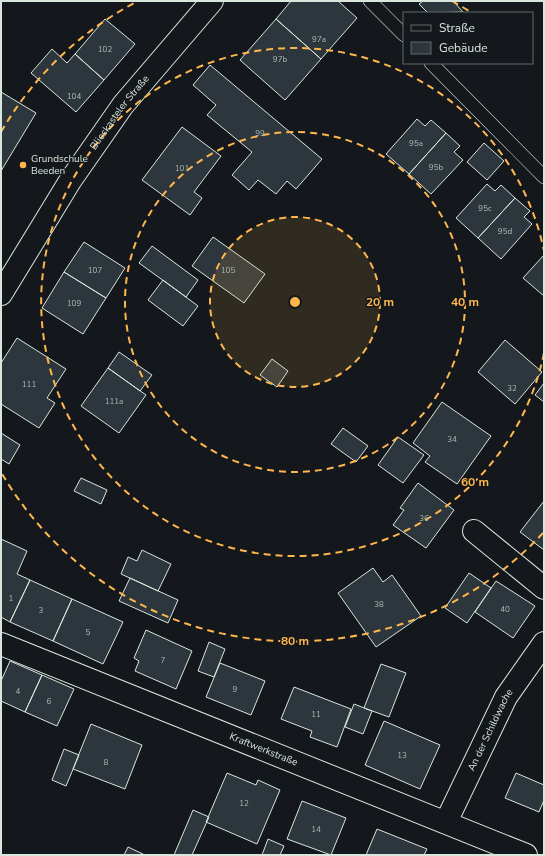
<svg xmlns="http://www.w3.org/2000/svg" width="545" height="856" font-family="'Nunito Sans',sans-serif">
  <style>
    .building { fill: #2c363c; stroke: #d8e6dc }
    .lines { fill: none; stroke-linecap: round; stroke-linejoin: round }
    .lane-casing { stroke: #d8e6dc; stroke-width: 14 }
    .street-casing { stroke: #d8e6dc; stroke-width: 24 }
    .secondary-casing { stroke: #d8e6dc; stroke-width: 24 }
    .lane { stroke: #14181c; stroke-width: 13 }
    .street { stroke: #14181c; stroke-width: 22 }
    .secondary { stroke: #14181c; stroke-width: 22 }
    .ring { fill: none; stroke: #ffb74d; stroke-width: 2; stroke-dasharray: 7 5 }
    .poi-dot { fill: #ffb74d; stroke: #14181c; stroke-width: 1.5 }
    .labels { text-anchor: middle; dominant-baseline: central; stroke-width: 3; stroke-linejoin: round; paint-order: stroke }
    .number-label { font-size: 8px; fill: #adbab4 }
    .street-label { font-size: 10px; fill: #d8e6dc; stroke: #14181c }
    .poi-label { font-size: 10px; fill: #d8e6dc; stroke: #14181c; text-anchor: start }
    .centre { fill: #ffb74d; stroke: #14181c; stroke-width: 2 }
    .ring-label { font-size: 12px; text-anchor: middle; font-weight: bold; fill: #ffb74d; stroke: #14181c; stroke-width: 3; stroke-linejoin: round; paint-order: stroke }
  </style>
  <rect width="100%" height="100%" fill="#14181c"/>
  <path class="building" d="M291,1H338L357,18L321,59L276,19Z
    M423,1H453L463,12L428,13L419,4Z
    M105,19L135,44L104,80L75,54Z
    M276,19L321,59L285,100L240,60Z
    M52,49L67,63L75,54L104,80L76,112L31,73Z
    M210,65L322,159L296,189L287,181L276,194L258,180L249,190L232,175L252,152L207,115L216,105L193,85Z
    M1,92L36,113L1,171Z
    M417,119L425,126L431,120L446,133L409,174L386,154Z
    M182,127L221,156L194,192L202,198L190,215L142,180Z
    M446,133L460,146L454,152L463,160L431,194L409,174Z
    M484,143L504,161L487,180L467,162Z
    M487,184L495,191L501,185L515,198L478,238L456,218Z
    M515,198L530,211L524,217L532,224L501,259L478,238Z
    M213,237L265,274L244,303L192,266Z
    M84,242L125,268L106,298L64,272Z
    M152,246L198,280L186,297L139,263Z
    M544,255V296L523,278Z
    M64,272L106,298L83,334L42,308Z
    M163,280L198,306L183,326L148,300Z
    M17,338L66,369L47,398L55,403L39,428L1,404V363Z
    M505,340L542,372L515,404L478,372Z
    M119,352L152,375L140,391L108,368Z
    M272,359L288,371L277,387L260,375Z
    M108,368L146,395L119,433L81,406Z
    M544,383V402L535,395Z
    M442,402L491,436L457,484L425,462L430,456L413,443Z
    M343,428L368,446L356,462L331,444Z
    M1,433L20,445L9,464L1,459Z
    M398,437L424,455L403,483L378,465Z
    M81,478L107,490L101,504L74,491Z
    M418,483L454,510L426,548L393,525L404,510L400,508Z
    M544,501V550L520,532Z
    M1,539L27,551L17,574L30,580L10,622L1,617Z
    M142,550L171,564L158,591L121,574L128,557L137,561Z
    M373,568L383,582L392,575L421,616L376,647L338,593Z
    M469,573L491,588L467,623L445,608Z
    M130,578L178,600L168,623L119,601Z
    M30,580L72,599L53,641L10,622Z
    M496,581L535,606L513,638L475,612Z
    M72,599L123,622L103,664L53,641Z
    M146,630L192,651L176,689L135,671L139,661L134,658Z
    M209,642L225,649L214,677L198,671Z
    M10,661L42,675L25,712L1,701V681Z
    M220,663L265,681L251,715L206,697Z
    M381,664L406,673L389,717L364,708Z
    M42,675L74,689L57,726L25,712Z
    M294,687L351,709L337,747L310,737L312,731L281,719Z
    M354,704L372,711L363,734L345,727Z
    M384,721L440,745L420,789L365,765Z
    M91,724L142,745L125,789L73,769Z
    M64,749L79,755L66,786L52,780Z
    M227,773L256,785L258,780L280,790L257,844L206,822Z
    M516,773L544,785V800L539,812L505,798Z
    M302,801L346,818L331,855L287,839Z
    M193,810L209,817L192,855H174Z
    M377,829L427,849L424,855H366Z
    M268,839L284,846L280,855H262Z
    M128,847L145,855H124Z"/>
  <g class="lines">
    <g class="lane-casing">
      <path id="lane" d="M370,1L404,35
        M431,63L544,177"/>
    </g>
    <g class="street-casing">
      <g id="street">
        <path d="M474,531L544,588"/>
        <path id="s1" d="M1,644L526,855"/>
        <path id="s2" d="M446,822L506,697L544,643"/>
      </g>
    </g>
    <g class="secondary-casing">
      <g id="secondary">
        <path id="s3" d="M1,294L70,181L123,105L212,1"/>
      </g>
    </g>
    <use href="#lane" class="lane"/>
    <use href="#street" class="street"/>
    <use href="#secondary" class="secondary"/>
  </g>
  <circle cx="295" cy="302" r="85" fill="#ffb74d" fill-opacity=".12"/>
  <g class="ring">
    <circle cx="295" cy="302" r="85"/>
    <circle cx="295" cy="302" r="170"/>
    <path d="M544 353A254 254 0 1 1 544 251"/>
    <path d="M543 533A339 339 0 0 1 1 472M1 132A339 339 0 0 1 138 1M452 1A339 339 0 0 1 472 13"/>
  </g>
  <circle class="poi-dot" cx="23" cy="165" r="4"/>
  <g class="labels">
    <g class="number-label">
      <text x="319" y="39">97a</text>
      <text x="105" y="49">102</text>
      <text x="280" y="59">97b</text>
      <text x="74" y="96">104</text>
      <text x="260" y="133">99</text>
      <text x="416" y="143">95a</text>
      <text x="436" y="167">95b</text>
      <text x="182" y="168">101</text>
      <text x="485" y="208">95c</text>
      <text x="505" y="231">95d</text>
      <text x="95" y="270">107</text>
      <text x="228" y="270">105</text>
      <text x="74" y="303">109</text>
      <text x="29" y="384">111</text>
      <text x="512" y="388">32</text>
      <text x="114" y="401">111a</text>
      <text x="452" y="439">34</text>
      <text x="424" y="518">36</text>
      <text x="11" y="598">1</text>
      <text x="379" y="604">38</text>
      <text x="505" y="609">40</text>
      <text x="41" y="610">3</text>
      <text x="88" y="632">5</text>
      <text x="163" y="660">7</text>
      <text x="235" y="689">9</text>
      <text x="18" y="691">4</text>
      <text x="49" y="701">6</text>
      <text x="316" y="714">11</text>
      <text x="402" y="755">13</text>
      <text x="106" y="762">8</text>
      <text x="244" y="803">12</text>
      <text x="316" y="829">14</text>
    </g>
    <g class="street-label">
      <text stroke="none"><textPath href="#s3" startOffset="217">Blieskasteler Straße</textPath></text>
      <text stroke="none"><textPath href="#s2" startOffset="102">An der Schildwache</textPath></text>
      <text stroke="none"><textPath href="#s1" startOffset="283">Kraftwerkstraße</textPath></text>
    </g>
    <g class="poi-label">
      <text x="31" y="159">Grundschule<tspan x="31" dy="12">Beeden</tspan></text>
    </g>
  </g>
  <circle cx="295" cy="302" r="6" class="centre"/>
  <g class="ring-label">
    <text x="380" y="306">20 m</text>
    <text x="465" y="306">40 m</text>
    <text x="475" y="486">60 m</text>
    <text x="295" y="645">80 m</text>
  </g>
  <rect width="545" height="856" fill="none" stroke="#d8e6dc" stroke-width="4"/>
  <rect x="403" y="12" width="130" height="52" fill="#14181c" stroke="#626a69"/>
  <rect x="411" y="25" width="20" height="6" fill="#14181c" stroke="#626a69"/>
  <text x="439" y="32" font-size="12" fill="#d8e6dc">Straße</text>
  <rect x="411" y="42" width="20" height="12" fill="#2c363c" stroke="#626a69"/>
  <text x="439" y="52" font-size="12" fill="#d8e6dc">Gebäude</text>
</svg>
